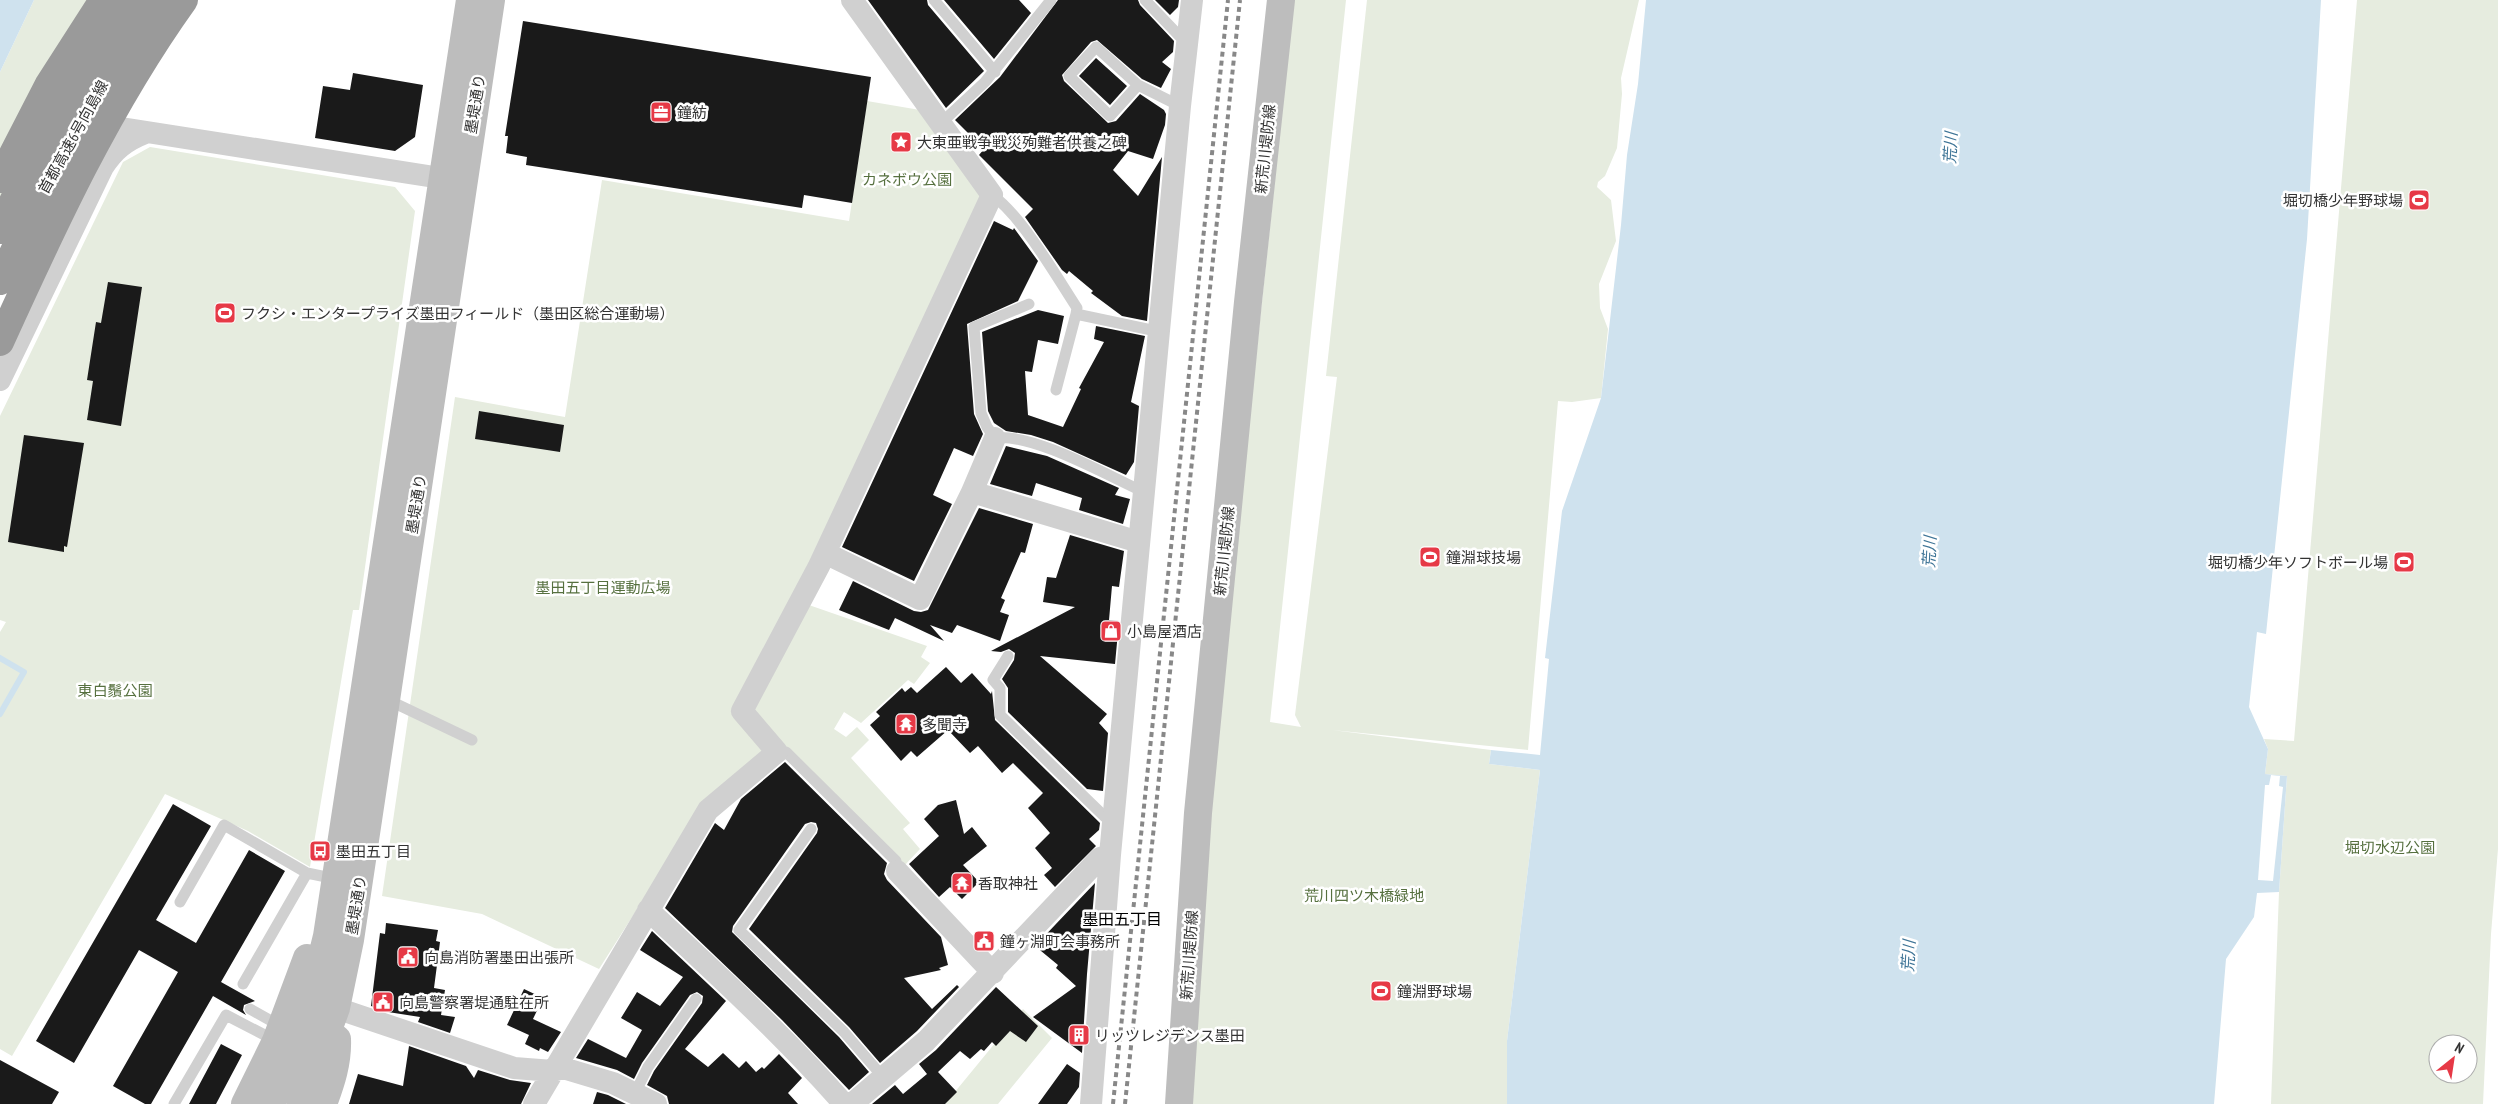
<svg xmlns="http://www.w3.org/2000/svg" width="2498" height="1104" font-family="'PT Sans Narrow','Noto Sans JP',sans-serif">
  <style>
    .green { fill: #e6ecdf; fill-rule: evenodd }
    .water { fill: #cfe2ee }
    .pier { fill: #fff }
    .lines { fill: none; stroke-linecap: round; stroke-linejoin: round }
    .stream { stroke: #cfe2ee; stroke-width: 6 }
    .building { fill: #1a1a1a }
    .lane { stroke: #d0d0d0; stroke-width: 11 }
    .street { stroke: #d0d0d0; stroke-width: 22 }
    .secondary { stroke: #bdbdbd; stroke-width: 28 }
    .highway { stroke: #9a9a9a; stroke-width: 28 }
    .rail { stroke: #888; stroke-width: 4; stroke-dasharray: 5 4; stroke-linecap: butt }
    .labels { text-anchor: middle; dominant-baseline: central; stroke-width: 5; stroke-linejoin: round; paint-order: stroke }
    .street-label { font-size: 15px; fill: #333; stroke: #fff }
    .poi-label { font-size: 15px; fill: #333; stroke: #fff; text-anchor: start }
    .park-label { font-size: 15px; fill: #56703f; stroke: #fff }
    .water-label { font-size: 16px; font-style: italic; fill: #3f7597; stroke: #fff }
    .neighbourhood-label { font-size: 16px; fill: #000; stroke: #fff }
  </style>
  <rect width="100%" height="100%" fill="#fff"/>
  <path class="green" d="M34,0H129L0,209V72Z
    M1294,0H1346L1270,722L1301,727L1295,715L1337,377L1326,376L1367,0H1639L1621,78L1622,94L1617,148L1605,176L1598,182L1597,187L1611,200L1616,241L1599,284L1600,308L1608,329L1601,398L1572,402L1558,401L1528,750L1332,730L1491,750L1489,764L1540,770L1507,1041V1104H1190L1218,716Z
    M2357,0H2498V849L2491,934L2483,1104H2271L2279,892L2287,776L2265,774L2268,749L2264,739L2294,741ZM2438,1044H2468V1074H2438Z
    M867,101L920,110L982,196L764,659L732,710L765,753L704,804L599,969L482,914L382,896L455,397L565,417L602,180L849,221Z
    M150,147L395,187L415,211L359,610H353L310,867L248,831L165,794L12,1056L0,1049V632L6,622L0,620V416L123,162Z
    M806,604L927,646L921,657L930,663L914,684L908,680L861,723L844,712L834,729L846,737L857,727L869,740L851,758L910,823L903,829L920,849L904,866L750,711Z
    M1023,1009L1052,1038L998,1104H945Z"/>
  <path class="water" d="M0,0H34L0,72Z
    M1646,0H2321L2307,239L2266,634L2257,632L2249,707L2268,749L2265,774L2287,776L2279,892L2257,893L2254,917L2226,959L2214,1104H1507V1041L1540,770L1489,764L1491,750L1540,755L1549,659L1545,658L1562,511L1601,398L1621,225L1627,155L1638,84Z"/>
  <path class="pier" d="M2271,775L2280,776L2279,786L2283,787L2273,881L2258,880L2265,785H2269Z"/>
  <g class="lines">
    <path class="stream" d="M0,658L24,672L0,714"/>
  </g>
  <path class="building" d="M868,0H927L928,5L984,71L946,108Z
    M944,0H1019L1031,13L994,59Z
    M1058,0H1138L1140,5L1174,41L1173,52L1162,62L1171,69L1161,88L1142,79L1097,40L1091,42L1062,75L1064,81L1108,123L1116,121L1140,94L1164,110L1166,114L1165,125L1153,159L1128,151L1113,170L1138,196L1162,157L1147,321L1122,316L1091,293L1093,291L1069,271L1067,274L1062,270L1025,217L1033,209L979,155L984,149L955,120L1000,77Z
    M1155,0H1179L1178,7L1170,15Z
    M523,21L871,77L852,203L804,195L802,208L526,165L527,157L506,153L508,136H505Z
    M1096,58L1127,86L1110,105L1079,76Z
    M353,73L423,85L415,137L395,151L315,138L323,86L350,90Z
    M994,221L1013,230L1014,228L1038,261L1018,301L967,324L974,414L983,434L973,456L954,448L933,495L952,504L914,581L842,547Z
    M108,282L142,287L121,426L87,420L93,381L87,380L96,322L101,323Z
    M1038,310L1064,316L1058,344L1038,340L1032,372L1025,371L1028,415L1063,427L1081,389L1079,388L1104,342L1094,339L1096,326L1145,336L1131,402L1139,406L1134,462L1126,475L1053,442L1031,435L1006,431L994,423L988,411L982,332Z
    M479,411L564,425L560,452L475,439Z
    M24,435L84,443L67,547L64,546V552L8,542Z
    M1006,446L1047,456L1119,488L1115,495L1130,499L1123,524L1079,510L1082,498L1036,483L1032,496L990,484Z
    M979,508L1033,524L1025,553L1021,552L1001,598L1005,600L1000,612L1009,615L1000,641L957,625L952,633L930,625L944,641L895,618L889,630L839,610L853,581L914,611L921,612L928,610Z
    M1070,535L1124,551L1119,587L1112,586L1109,620L1119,621L1115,664L1040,656L1107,714L1099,723L1108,733L1103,791L1087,789L1008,712V688L1002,679L1014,660L1015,653L1009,649L1001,652L991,651L1075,607L1043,602L1047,577L1056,578Z
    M946,667L961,683L972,673L991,694L992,691L995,720L1100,823L1099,830L1089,839L1096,846L1055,887L1044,875L1052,868L1035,848L1050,833L1028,808L1043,793L1013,763L1002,773L978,746L970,753L948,730L917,757L911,751L901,761L870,725L880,716L876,712L902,688L905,692L911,687L917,693Z
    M785,762L887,863L884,874L887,880L941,937L948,965L939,968L941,970L904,978L932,1009L957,985L959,987L917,1031L880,1063L849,1027L749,929L817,833L818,829L816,823L811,822L805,824L733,926L732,932L839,1037L869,1072L849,1090L782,1020L665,908L715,823L724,830L741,799Z
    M956,800L964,834L972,827L987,846L963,865L979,882L962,899L950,887L939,897L909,864L939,836L924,819L938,805Z
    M173,804L211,826L156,920L196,943L249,850L285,871L221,982L255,1001L244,1005L243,1010L246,1015L213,996L151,1104H145L113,1086L178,972L139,950L74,1063L36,1041Z
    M1095,883L1087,974L1082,1053L1033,1017L1076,986L1056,968L1058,965L1035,946Z
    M386,923L438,930L436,941L440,942L434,988L445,990L441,1015L455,1017L450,1033L418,1022L420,1017L388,1012L371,1006L380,933L385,934Z
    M652,931L726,1001L685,1049L708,1067L723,1053L739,1068L746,1061L756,1072L762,1067L764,1069L779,1054L802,1078L788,1093L798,1104H669L667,1096L647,1085L654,1071L702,1003L703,996L697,992L690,995L642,1063L634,1079L617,1070L576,1058L588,1039L626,1058L642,1030L621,1018L637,992L660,1006L683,977L640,950Z
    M996,987L1038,1026L1026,1042L1010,1031L996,1046L992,1042L984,1051L981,1049L970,1059L960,1051L938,1072L957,1092L945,1104H872L895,1085L903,1094L927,1074L919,1064L936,1050Z
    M524,989L543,998L533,1019L561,1032L548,1052L540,1048L539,1051L525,1044L529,1035L507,1025Z
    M221,1044L242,1055L216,1104H189Z
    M409,1046L466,1066L474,1078L478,1070L510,1080L531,1083L521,1104H349L358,1074L403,1086Z
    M0,1060L59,1092L52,1104H0Z
    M1067,1064L1080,1073L1079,1087L1067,1104H1038Z
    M597,1092L608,1095L626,1104H593Z"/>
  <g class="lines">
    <path class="lane" d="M934,0L995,72
      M1145,0L1187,44
      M1138,85L1110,116L1069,76L1096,47L1138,85L1180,106
      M940,124L985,82L1051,0
      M992,195C1022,216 1056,276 1077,308L1076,314L1161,332
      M1029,304L974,327L981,413L987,427L995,438C1034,433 1108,476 1146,493
      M1056,390L1076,314
      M1008,656L993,680L1000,688V715L1105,817L1115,818
      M386,699L472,740
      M777,752H786L896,861L897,871
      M811,829L739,930L844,1032L883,1077
      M307,873L336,879
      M180,902L224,825L307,873L243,984
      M250,1009L282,1027
      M635,1093L648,1067L696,999
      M174,1104L226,1015L276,1041"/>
    <path class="street" d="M89,126L115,127L460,181
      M72,190L79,189L103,167
      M0,380L103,167C114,150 125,141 145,133
      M972,492L1139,542
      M825,553L920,599L972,492L995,438
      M897,871L993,973
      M648,910C716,973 783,1035 844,1104
      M336,1008L514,1068L553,1071L563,1068L613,1083L656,1104
      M534,1104L708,810L777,752L742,711L819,566L992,195L852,0
      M852,1104L926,1041L1100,858L1110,855
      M1091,1104L1110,855L1180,106L1192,0"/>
    <path class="secondary" d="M245,1104L276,1041L307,958
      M271,1104C298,1051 313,994 327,936L470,0
      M301,1104L336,1008L350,940L491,0
      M323,1104C331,1083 338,1062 337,1039
      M1179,1104L1198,813L1248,302L1281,0"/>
    <path class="highway" d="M0,179L49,84L103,0
      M0,230C36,149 80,74 129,0
      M0,281C46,183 93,86 159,0
      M0,342C54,223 108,106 184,0"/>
    <path class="rail" d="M1113,1104L1228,0
      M1125,1104L1240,0"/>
  </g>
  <defs>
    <g id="office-square" transform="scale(1.125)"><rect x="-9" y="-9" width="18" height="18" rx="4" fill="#e63946" stroke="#fff"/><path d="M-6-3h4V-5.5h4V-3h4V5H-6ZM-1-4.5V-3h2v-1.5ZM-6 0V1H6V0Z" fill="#fff"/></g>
    <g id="sight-square" transform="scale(1.125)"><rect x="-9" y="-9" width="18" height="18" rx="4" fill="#e63946" stroke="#fff"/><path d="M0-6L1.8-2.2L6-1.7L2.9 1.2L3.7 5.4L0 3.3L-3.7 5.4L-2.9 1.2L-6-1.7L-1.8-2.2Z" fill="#fff"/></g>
    <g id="stadium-square" transform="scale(1.125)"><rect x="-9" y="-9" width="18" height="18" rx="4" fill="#e63946" stroke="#fff"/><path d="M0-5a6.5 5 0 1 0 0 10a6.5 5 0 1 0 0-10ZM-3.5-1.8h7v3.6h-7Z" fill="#fff"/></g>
    <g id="shop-square" transform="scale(1.125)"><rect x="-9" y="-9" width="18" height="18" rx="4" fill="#e63946" stroke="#fff"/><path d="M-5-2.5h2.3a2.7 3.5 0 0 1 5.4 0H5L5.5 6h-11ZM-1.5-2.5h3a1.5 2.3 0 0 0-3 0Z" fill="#fff"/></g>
    <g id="temple-square" transform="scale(1.125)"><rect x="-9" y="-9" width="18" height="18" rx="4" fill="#e63946" stroke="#fff"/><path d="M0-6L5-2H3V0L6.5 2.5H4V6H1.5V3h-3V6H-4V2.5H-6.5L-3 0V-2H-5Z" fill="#fff"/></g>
    <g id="bus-square" transform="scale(1.125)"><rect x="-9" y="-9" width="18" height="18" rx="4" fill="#e63946" stroke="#fff"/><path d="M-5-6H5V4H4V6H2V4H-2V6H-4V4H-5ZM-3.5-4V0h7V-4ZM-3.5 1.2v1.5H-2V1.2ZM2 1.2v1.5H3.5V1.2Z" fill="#fff"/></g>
    <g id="civic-square" transform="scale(1.125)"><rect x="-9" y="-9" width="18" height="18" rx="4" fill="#e63946" stroke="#fff"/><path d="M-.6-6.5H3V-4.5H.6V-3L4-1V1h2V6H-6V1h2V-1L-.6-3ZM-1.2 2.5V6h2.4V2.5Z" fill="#fff"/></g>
    <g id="building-square" transform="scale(1.125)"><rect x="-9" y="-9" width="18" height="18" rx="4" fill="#e63946" stroke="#fff"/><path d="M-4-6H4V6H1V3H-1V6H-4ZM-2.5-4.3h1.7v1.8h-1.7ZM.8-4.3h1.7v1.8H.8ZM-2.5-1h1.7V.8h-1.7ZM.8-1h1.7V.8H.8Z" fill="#fff"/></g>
  </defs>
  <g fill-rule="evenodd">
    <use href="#office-square" x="661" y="112"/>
    <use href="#sight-square" x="901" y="142"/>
    <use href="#stadium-square" x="2419" y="200"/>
    <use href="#stadium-square" x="225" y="313"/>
    <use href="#stadium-square" x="1430" y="557"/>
    <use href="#stadium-square" x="2404" y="562"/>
    <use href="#shop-square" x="1111" y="631"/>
    <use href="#temple-square" x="906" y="724"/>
    <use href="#bus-square" x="320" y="851"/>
    <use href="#temple-square" x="962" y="883"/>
    <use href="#civic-square" x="984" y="941"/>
    <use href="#civic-square" x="408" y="957"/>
    <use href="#stadium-square" x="1381" y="991"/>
    <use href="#civic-square" x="383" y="1002"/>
    <use href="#building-square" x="1079" y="1035"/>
  </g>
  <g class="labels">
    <g class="street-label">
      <text transform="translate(475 104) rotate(-81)">墨堤通り</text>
      <text transform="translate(73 137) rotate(-61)">首都高速6号向島線</text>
      <text transform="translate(1265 149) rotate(-84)">新荒川堤防線</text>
      <text transform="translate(416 504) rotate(-81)">墨堤通り</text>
      <text transform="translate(1224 551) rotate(-84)">新荒川堤防線</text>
      <text transform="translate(356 905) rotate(-81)">墨堤通り</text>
      <text transform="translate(1189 955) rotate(-86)">新荒川堤防線</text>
    </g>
    <g class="poi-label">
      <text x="677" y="112">鐘紡</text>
      <text x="917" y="142">大東亜戦争戦災殉難者供養之碑</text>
      <text x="2403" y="200" text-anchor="end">堀切橋少年野球場</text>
      <text x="241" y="313">フクシ・エンタープライズ墨田フィールド（墨田区総合運動場）</text>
      <text x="1446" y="557">鐘淵球技場</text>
      <text x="2388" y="562" text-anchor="end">堀切橋少年ソフトボール場</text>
      <text x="1127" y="631">小島屋酒店</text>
      <text x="922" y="724">多聞寺</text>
      <text x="336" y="851">墨田五丁目</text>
      <text x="978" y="883">香取神社</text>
      <text x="1000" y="941">鐘ヶ淵町会事務所</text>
      <text x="424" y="957">向島消防署墨田出張所</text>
      <text x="1397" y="991">鐘淵野球場</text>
      <text x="399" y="1002">向島警察署堤通駐在所</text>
      <text x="1095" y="1035">リッツレジデンス墨田</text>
    </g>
    <g class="park-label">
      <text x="907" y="179">カネボウ公園</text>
      <text x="603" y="587">墨田五丁目運動広場</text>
      <text x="115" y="690">東白鬚公園</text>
      <text x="2390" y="847">堀切水辺公園</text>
      <text x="1364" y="895">荒川四ツ木橋緑地</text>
    </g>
    <g class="water-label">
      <text transform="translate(1950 148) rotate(-87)">荒川</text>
      <text transform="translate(1929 552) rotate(-87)">荒川</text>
      <text transform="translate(1908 956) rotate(-87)">荒川</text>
    </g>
    <g class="neighbourhood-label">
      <text x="1122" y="919">墨田五丁目</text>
    </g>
  </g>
  <g transform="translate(2453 1059) rotate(30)"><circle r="24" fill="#ffffff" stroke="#adadad"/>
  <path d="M0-4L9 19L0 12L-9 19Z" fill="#e63946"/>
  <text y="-8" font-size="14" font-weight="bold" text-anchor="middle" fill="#333333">N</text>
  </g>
</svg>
